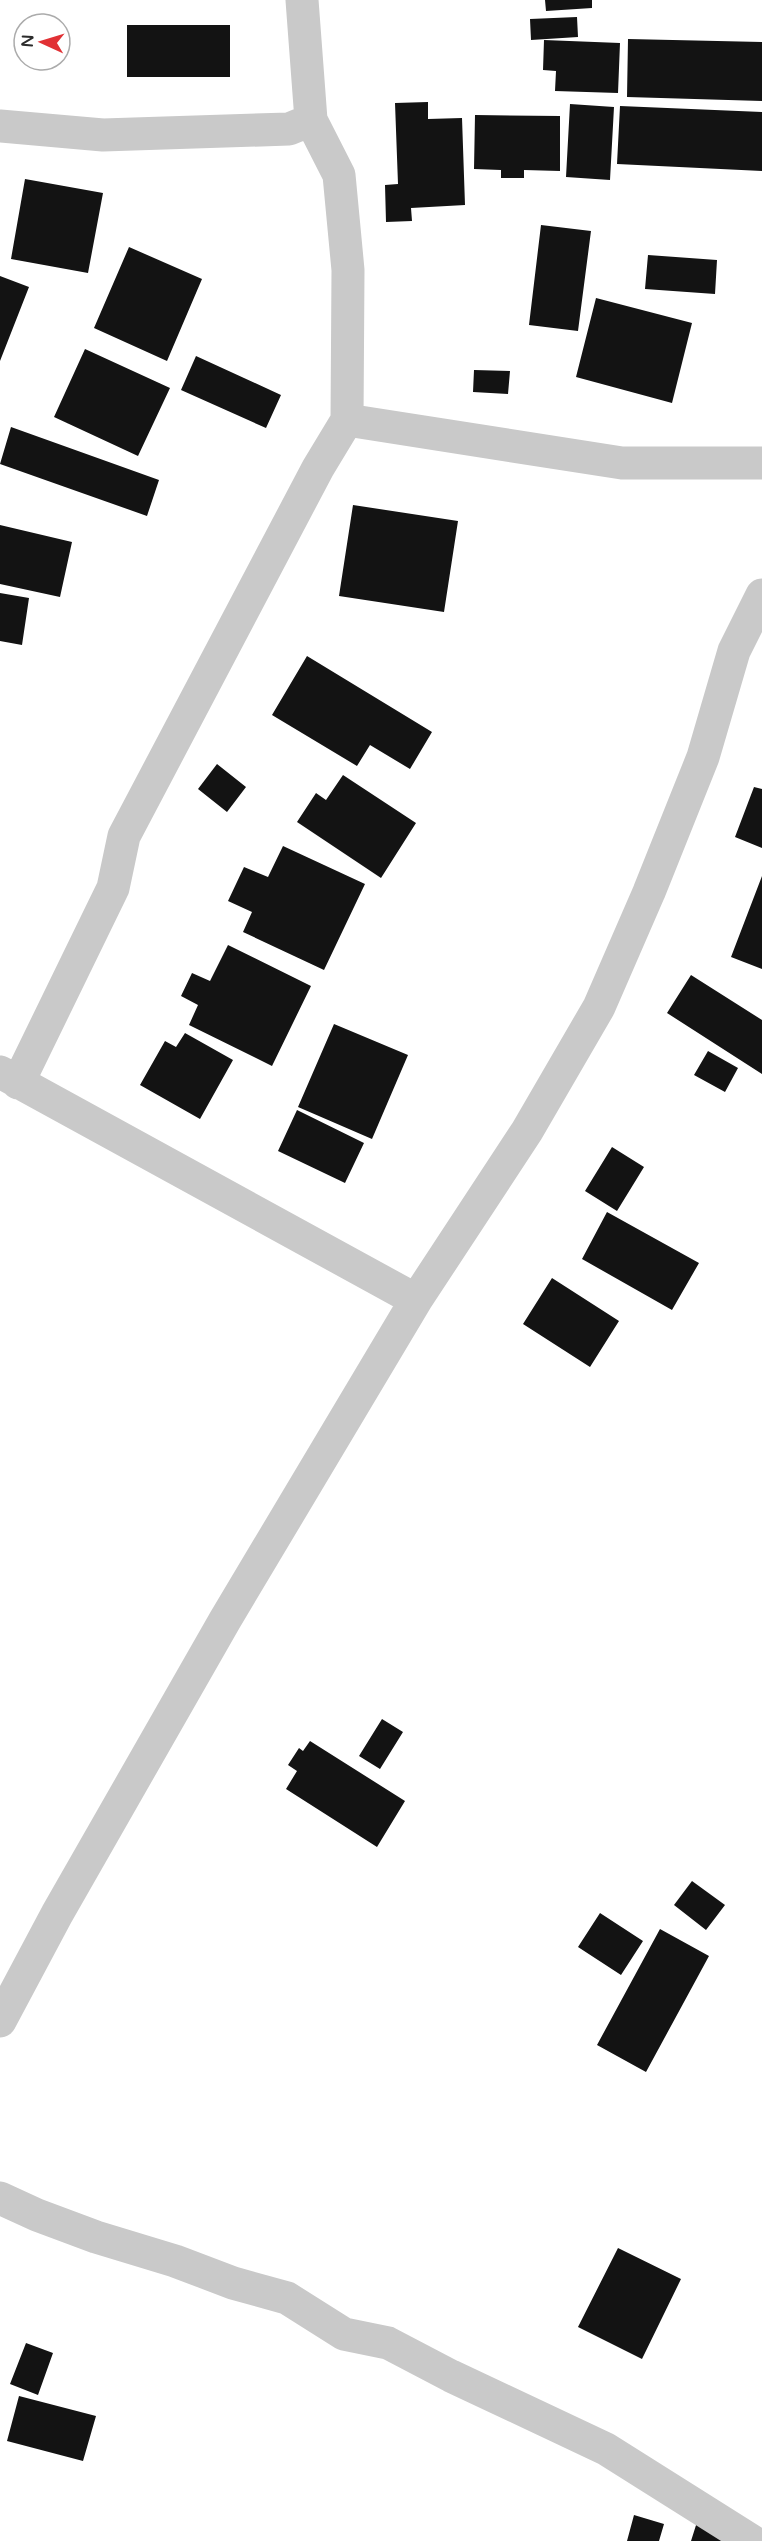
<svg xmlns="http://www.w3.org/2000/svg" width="762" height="2541" font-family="'Varela Round',sans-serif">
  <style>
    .building { fill: #131313 }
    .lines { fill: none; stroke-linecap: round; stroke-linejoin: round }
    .minor { stroke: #c9c9c9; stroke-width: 33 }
  </style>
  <rect width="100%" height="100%" fill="#fff"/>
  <path class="building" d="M545,0H592V8L546,11Z
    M577,17L578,37L531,40L530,19Z
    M127,25H230V77H127Z
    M628,39L762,42V101L627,97Z
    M544,40L620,43L618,93L555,91L556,71L543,70Z
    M428,102V119L462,118L465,205L411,208L412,221L386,222L385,185L398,184L395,103Z
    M570,104L614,107L610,180L566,177Z
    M620,106L762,112V171L617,164Z
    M475,115L560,116V171L524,170V178H501V170L474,169Z
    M25,179L103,193L88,273L11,259Z
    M541,225L591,231L578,331L529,325Z
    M129,247L202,279L167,361L94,328Z
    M648,255L717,260L715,294L645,289Z
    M0,276L29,287L0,361Z
    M596,298L692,323L672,403L576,377Z
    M85,349L170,388L138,456L54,417Z
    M196,356L281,395L266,428L181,390Z
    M474,370L510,371L508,394L473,392Z
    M11,427L159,480L147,516L0,464Z
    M353,505L458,521L444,612L339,596Z
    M0,525L72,542L60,597L0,584Z
    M0,593L29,598L22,645L0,641Z
    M307,656L432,732L410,769L370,745L357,766L272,715Z
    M217,764L246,787L227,812L198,789Z
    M343,775L416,823L381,878L297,822L316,793L326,800Z
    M754,787L762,789V848L735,837Z
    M283,846L365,884L324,970L243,932L252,912L228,901L244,867L268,877Z
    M762,876V969L731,957Z
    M228,945L311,986L272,1066L189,1025L198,1005L181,996L192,973L210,981Z
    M691,975L762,1020V1074L667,1013Z
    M334,1024L408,1055L372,1139L298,1107Z
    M185,1033L233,1060L200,1119L140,1085L165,1041L176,1047Z
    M708,1051L738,1068L725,1092L694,1075Z
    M297,1110L364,1143L345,1183L278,1151Z
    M612,1147L644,1167L617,1211L585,1191Z
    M607,1212L699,1263L672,1310L582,1259Z
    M552,1278L619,1321L590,1367L523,1324Z
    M382,1719L403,1732L380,1769L359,1756Z
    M310,1741L405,1801L377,1847L286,1789L297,1771L288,1765L299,1748L303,1751Z
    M692,1881L725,1905L706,1930L674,1905Z
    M600,1913L643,1941L621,1975L578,1947Z
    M660,1929L709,1956L646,2072L597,2045Z
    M618,2248L681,2279L642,2359L578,2327Z
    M26,2343L53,2353L38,2395L10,2384Z
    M19,2396L96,2416L83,2461L7,2441Z
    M634,2515L664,2524L659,2541H627Z
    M697,2522L746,2541H691Z"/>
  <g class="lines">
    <path class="minor" d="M0,126L103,135L289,129L311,120
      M347,420L622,463H762
      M0,1072L416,1300
      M18,1083L113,888L124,836L318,468L347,420L348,270L339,175L311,120L302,0
      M0,2021L57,1914L225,1620L416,1300L527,1131L599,1007L649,892L703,757L734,651L762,595
      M0,2198L37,2215L96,2237L175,2261L233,2283L287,2298L344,2334L388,2343L451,2376L606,2449L752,2541"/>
  </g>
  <g transform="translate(42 42) rotate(274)"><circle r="28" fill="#ffffff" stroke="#ababab" stroke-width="1.5"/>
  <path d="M0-4.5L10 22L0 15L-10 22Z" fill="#e13135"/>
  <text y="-9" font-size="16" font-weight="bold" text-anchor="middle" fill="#2c2c2c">N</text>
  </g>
</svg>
